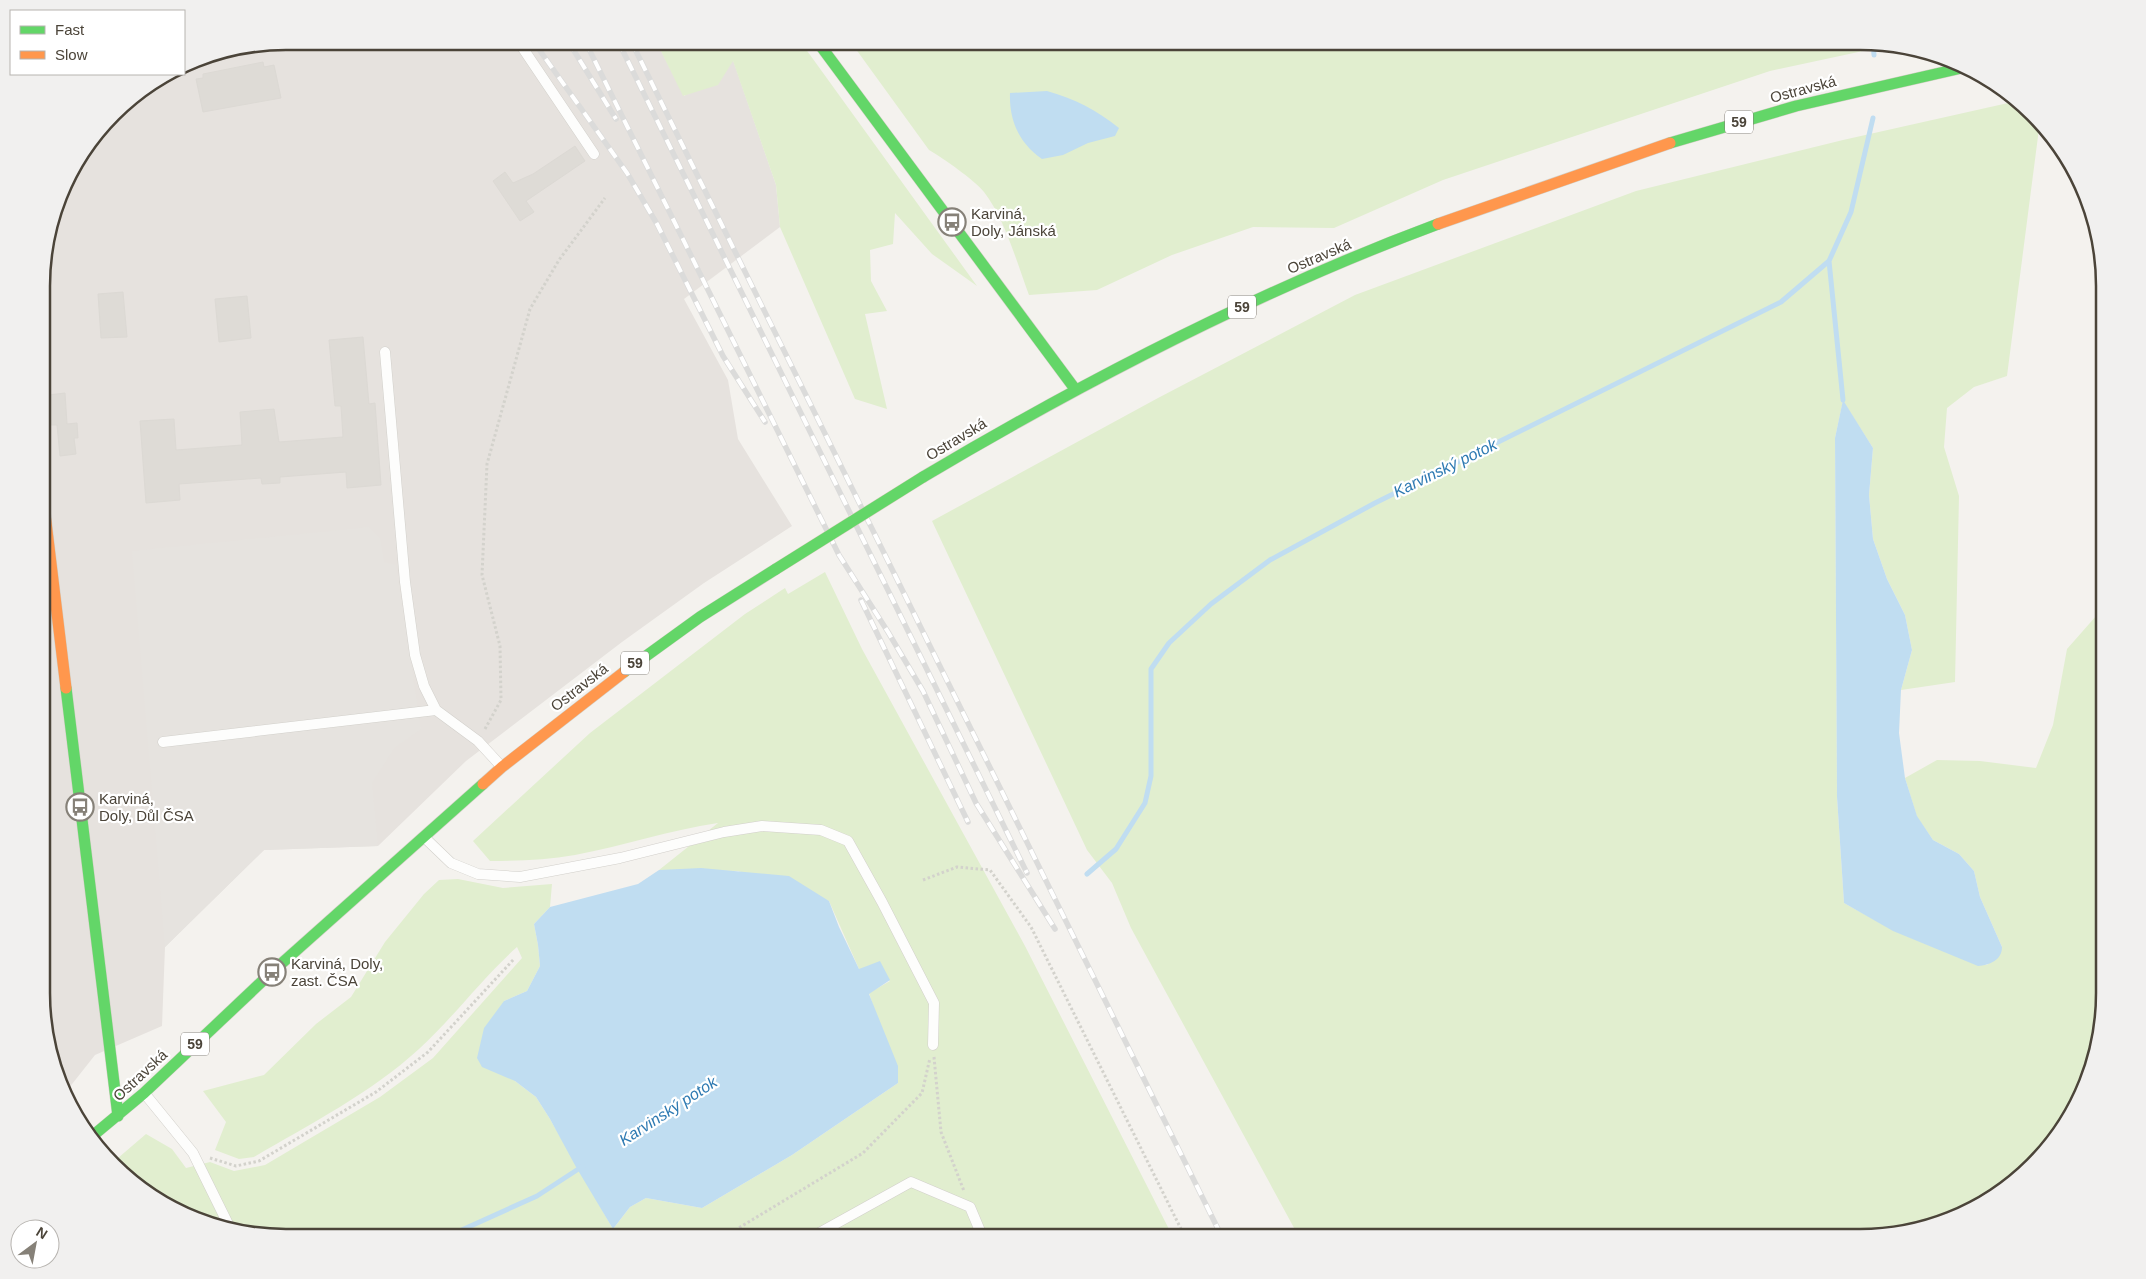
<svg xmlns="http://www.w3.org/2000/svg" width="2146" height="1279" font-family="Helvetica,sans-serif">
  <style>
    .industrial { fill: #e6e2de }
    .green { fill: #e1eecf }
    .parking { fill: #e6e3df }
    .water { fill: #c0ddf1 }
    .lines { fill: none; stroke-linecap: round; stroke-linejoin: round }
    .stream { stroke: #c0ddf1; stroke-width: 5 }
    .building { fill: #dedbd6; stroke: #dcd9d4 }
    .lane-casing { stroke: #d2d0cb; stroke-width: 11 }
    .fast-casing { stroke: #d3cfc5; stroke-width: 12 }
    .slow-casing { stroke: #d3cfc5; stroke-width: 12 }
    .path { stroke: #d3d2cc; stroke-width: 3; stroke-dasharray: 2.5 2.5; stroke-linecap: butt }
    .lane { stroke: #fdfdfc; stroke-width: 10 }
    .fast { stroke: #63d668; stroke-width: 11 }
    .slow { stroke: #ff974d; stroke-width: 11 }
    .rail-casing { stroke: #dbdbda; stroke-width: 5.5 }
    .rail { stroke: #fff; stroke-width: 4; stroke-dasharray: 11; stroke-linecap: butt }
    .fast-bridge-casing { stroke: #d6cebb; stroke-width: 12; stroke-linecap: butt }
    .fast-bridge { stroke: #63d668; stroke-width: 11 }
    .labels { text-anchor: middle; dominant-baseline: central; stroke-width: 4.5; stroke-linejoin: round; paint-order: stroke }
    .shield { fill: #fff; stroke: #817c74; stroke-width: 1 }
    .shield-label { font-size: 14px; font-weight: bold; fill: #4b4439 }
    .street-label { font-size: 15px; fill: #4b4439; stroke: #fff }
    .poi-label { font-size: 15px; fill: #4b4439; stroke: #fff; text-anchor: start }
    .water-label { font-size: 16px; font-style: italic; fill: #2e7ab2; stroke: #fff }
    .rim { fill: none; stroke: #4b4439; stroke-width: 2.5 }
  </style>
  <rect width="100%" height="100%" fill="#f4f2ee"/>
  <path class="industrial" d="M286,41H656L684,96L733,60L776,185L780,227L684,299L728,380L738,439L792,526L704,583L622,642L466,761L378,846L264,850L165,947L162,1026L95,1055L65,1093L54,1072L43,1025V254L67,177L124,102L170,74H184V65L192,60Z"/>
  <path class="green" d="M656,41H800L977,286L932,254L895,213L893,244L870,250L871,281L887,311L865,314L887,409L855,399L780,227L776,185L733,61L718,85L683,96Z
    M850,41H1860L1891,45L1770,71L1443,180L1334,228L1253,227L1172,255L1097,290L1029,295C1016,261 1006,221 984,192C973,179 944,159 929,150Z
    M2017,101L2033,113L2040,121L2007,376L1974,387L1947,408L1944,447L1959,496L1955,682L1901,690L1912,650L1905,615L1887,579L1873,539L1869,495L1873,448L1843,401L1835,438L1837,797L1844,903C1892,930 1934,949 1987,965L2002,947L1980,897L1974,871L1959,854L1933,840L1917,817L1905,778L1937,760L1980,761L2036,768L2053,725L2067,649L2104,607V1009L2092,1072L2072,1116L2033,1166L1983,1205L1924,1229L1876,1237H1299L1131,928L1112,883L1087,850L932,521L1158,398L1355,295L1636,191L1843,140Z
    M825,572L862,649L1025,946L1173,1237L286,1238L222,1229L163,1205L113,1166L111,1164L146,1134L172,1149L186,1168L210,1162L234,1171L265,1165L380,1097L433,1058L522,958L517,947C482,978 454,1017 419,1049C371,1093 310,1124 254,1157L239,1159L215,1150L226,1122L203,1091L264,1075L316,1024L351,997L385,942L424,894L439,880L458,879L503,888L552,884L550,907L534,924L538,945L540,966L527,991L504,1001L515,1081L536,1097L550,1119L613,1229L630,1207L646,1198L702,1208L792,1155L898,1083L869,993L890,981L859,969L829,901L738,871L659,870L718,823C670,830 623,846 575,855C547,860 519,861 490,861L473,841L590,733L745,614L785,588L788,594Z"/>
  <path class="parking" d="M369,527L380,538L384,562L396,565L421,729L394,748L372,783L378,846L264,850L165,947L132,551Z"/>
  <path class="water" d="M1047,91C1076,99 1096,110 1119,128L1115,136L1088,143L1063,155L1042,159C1019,143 1009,120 1010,93Z
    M1843,400L1873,448L1869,495L1873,539L1887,579L1905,615L1912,650L1901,690L1899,733L1905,778L1917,816L1933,840L1959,854L1974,871L1980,897L2002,947C2002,960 1990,965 1978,966L1893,931L1844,903L1837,797L1835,438Z
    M701,868L789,876L829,901L839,927L859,969L880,961L890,980L869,994L898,1066V1083L792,1155L702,1208L646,1198L630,1207L613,1229L576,1167L550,1119L536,1097L515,1081L482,1067L477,1058L484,1028L504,1001L527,991L540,966L538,945L534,924L550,907L638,884L659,870Z"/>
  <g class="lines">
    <path class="stream" d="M1873,43L1874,55
      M1829,261L1843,400
      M1087,874L1116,849L1145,803L1151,776V669L1169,643L1211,604L1270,560L1375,503L1781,302L1829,261L1851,212L1873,118
      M444,1238L537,1196L583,1166"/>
  </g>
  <path class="building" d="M263,62L264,67L274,65L281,98L203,112L196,79L203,78V74Z
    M575,146L585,161L526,201L534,212L520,221L493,181L505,172L513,183L533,174Z
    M123,292L127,337L101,338L98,294Z
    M247,296L251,338L219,342L215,299Z
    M363,337L369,404L375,403L381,485L347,488L346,472L280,477V483L262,484L261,478L179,484L180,500L146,503L140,421L174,419L176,450L242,445L240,412L274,409L279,442L343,437L341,406H335L329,340Z
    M65,393L67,424L77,423L78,438H74L76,454L60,456L57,425H51L48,395Z"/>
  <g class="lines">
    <g class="lane-casing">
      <path id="lane" d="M518,41L594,154
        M385,352L405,582L415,655L424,686L436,710L478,741L501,766
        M163,742L436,710
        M426,839L451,863L478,874L520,877L620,858L724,832L762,826L821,830L848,841L882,902L934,1003L933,1045
        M145,1094L193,1153L231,1230
        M810,1238L911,1182L970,1207L983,1238"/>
    </g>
    <g class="fast-casing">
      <path id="fast" d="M817,41L1075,389
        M1670,143L1796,106L1966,67
        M923,477C1088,379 1258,291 1438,224
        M624,672L700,617L776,569
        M66,688L118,1116
        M90,1138L144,1093L272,972L483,784"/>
    </g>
    <g class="slow-casing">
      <path id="slow" d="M1438,224L1670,143
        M43,497L66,688
        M483,784L502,767L624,672"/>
    </g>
    <path class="path" d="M485,729L501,700L500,646L482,575L487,464L530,309L559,260L605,198
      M923,880L957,867L990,870L1031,927L1185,1237
      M934,1057L941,1132L964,1191
      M210,1158L236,1166L259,1161L376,1092L428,1052L514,959
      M722,1238L863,1153L922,1093L930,1058"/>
    <use href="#lane" class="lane"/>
    <use href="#fast" class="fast"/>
    <use href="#slow" class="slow"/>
    <g class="rail-casing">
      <path id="rail" d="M533,41L627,173L657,224L723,356L765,422
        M568,41L616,119
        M585,41L839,555L888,632L923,691L976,803L1055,929
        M618,41L1027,873
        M631,41L1222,1237
        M861,600L968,822"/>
    </g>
    <use href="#rail" class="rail"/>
    <g class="fast-bridge-casing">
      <path id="fast-bridge" d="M776,569L923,477"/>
    </g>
    <use href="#fast-bridge" class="fast-bridge"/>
  </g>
  <defs>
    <g id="bus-ring" transform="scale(1.4375)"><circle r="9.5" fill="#fff" stroke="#868178" stroke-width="1.5"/><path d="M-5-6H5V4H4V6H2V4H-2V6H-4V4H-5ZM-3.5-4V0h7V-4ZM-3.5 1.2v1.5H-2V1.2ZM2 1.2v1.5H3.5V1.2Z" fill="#868178"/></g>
  </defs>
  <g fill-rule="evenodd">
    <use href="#bus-ring" x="952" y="222"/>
    <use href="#bus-ring" x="80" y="807"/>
    <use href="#bus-ring" x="272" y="972"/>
  </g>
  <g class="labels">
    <g class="shield">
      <rect x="1725" y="110.5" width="28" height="23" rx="4"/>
      <rect x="1228" y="295.5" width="28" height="23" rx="4"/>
      <rect x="621" y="651.5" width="28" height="23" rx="4"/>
      <rect x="181" y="1032.5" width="28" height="23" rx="4"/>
    </g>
    <g class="shield-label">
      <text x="1739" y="122">59</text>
      <text x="1242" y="307">59</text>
      <text x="635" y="663">59</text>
      <text x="195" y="1044">59</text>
    </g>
    <g class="street-label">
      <text transform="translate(1803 89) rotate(-15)">Ostravská</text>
      <text transform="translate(1319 256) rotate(-23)">Ostravská</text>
      <text transform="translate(956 439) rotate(-31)">Ostravská</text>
      <text transform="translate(579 687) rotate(-38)">Ostravská</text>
      <text transform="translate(140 1075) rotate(-43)">Ostravská</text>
    </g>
    <g class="poi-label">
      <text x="971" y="213">Karviná,<tspan x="971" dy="17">Doly, Jánská</tspan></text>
      <text x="99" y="798">Karviná,<tspan x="99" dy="17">Doly, Důl ČSA</tspan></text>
      <text x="291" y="963">Karviná, Doly,<tspan x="291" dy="17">zast. ČSA</tspan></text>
    </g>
    <g class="water-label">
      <text transform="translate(1445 468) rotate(-26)">Karvinský potok</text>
      <text transform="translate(668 1111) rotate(-33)">Karvinský potok</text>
    </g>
  </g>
  <path d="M0 0H2146V1279H0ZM286 50H1860A236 236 0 0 1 2096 286V993A236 236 0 0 1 1860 1229H286A236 236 0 0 1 50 993V286A236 236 0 0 1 286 50Z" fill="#f1f0ef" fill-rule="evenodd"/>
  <path class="rim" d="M286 50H1860A236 236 0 0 1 2096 286V993A236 236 0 0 1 1860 1229H286A236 236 0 0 1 50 993V286A236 236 0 0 1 286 50Z"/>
  <rect x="10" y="10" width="175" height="65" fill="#ffffff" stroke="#b7b4b0"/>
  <rect x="20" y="26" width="25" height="8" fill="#63d668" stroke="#b7b4b0"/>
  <text x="55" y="35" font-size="15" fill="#4b4439">Fast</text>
  <rect x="20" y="51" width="25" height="8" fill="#ff974d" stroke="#b7b4b0"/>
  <text x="55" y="60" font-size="15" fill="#4b4439">Slow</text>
  <g transform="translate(35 1244) rotate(32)"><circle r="24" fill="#ffffff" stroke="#b7b4b0"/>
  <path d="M0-4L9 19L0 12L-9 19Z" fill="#868178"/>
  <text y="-8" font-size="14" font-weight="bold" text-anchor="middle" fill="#4b4439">N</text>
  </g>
</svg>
